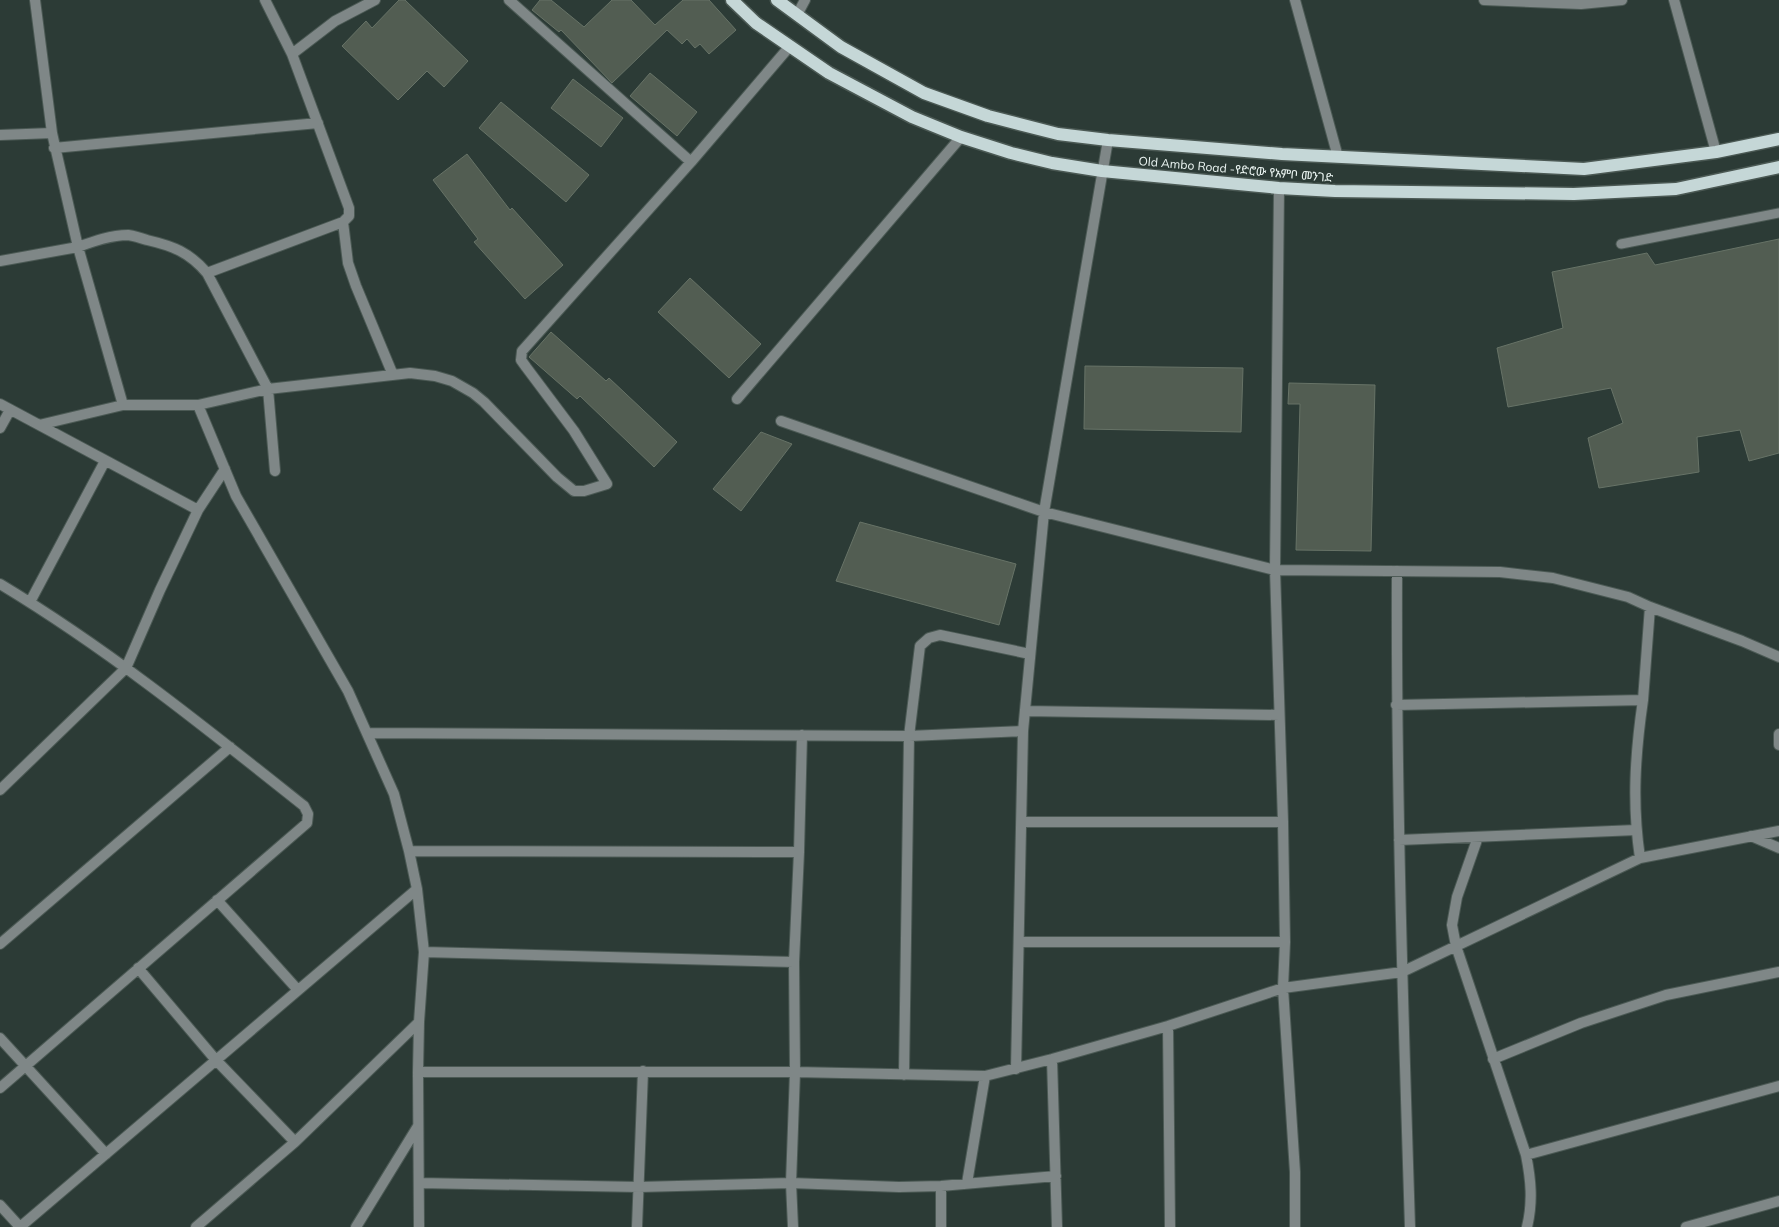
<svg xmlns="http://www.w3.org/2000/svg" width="1779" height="1227" font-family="Mulish,'Noto Sans Ethiopic',sans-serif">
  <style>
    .building { fill: #525d52; stroke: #677367 }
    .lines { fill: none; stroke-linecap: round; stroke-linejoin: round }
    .service-casing { stroke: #4b5954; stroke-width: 11 }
    .minor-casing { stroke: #4b5954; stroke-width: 12 }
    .primary-casing { stroke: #4b5954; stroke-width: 15 }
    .service { stroke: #7f8787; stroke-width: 9 }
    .minor { stroke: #7f8787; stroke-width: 10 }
    .primary { stroke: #c5d7d7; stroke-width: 12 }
    .labels { text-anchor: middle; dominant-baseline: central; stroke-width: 4.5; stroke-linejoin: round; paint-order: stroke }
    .street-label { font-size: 12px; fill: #ecf6f3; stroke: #2c3b36 }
  </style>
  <rect width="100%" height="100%" fill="#2c3b36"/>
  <path class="building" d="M399,0H405L468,61L444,87L427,71L398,100L342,46L366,21L372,28Z
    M540,0H551L584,27L612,0H631L655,25L683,0H709L736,30L709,54L700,44L695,48L687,39L682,44L667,30L612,83L561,30L559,32L532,10Z
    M650,73L697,112L677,136L630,96Z
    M573,79L623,118L601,147L551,108Z
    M501,102L589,175L566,202L479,128Z
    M467,154L510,210L512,208L563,265L525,299L474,242L478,239L433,180Z
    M1779,239V453L1749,461L1740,430L1697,437L1699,472L1599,488L1588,438L1623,423L1611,388L1508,407L1497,348L1563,328L1552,272L1647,253L1655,265Z
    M690,278L761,344L729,378L658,312Z
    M551,332L606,381L609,378L677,442L654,467L580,396L577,399L529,357Z
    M1085,366L1243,368L1241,432L1084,429Z
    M1289,383L1375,385L1371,551L1296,550L1300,404H1288Z
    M761,432L792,444L741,511L713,489Z
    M860,522L1016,564L999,625L836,581Z"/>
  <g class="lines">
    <g class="service-casing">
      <path id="service" d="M1621,244L1779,213"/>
    </g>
    <g class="minor-casing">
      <path id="minor" d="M35,0L52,133
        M509,0L691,162
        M1295,0L1338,157
        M1484,0L1581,4L1622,0
        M1674,0L1716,152
        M797,15L805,0
        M292,54L335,21L375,0
        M0,135L52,133L78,247C94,241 111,235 128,235C134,236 141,238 147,240C173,246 189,252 207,273L268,389L275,471
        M54,148L318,123
        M1279,188L1275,570L1500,572L1553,578L1628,597L1650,607L1742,641L1779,657
        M343,222L348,263L356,286L393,375
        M0,261L78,247L123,405
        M207,273L343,222L349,216V208L292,54L265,0
        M737,399L961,137
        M0,404L198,510L160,590L126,668L0,790
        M198,405L268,389L410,373L435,376L452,381L473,393L484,402L557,477L574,491H584L607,484L574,431L526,367L521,360L522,351L691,162L790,46
        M781,421L1044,512L1275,570L1283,822L1285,942L1283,988L1295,1172V1227
        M39,425L123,405H198L236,496L348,691L394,794L409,851L417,889L424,952L419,1022L418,1072H795L985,1076L1052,1059L1168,1026L1283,988L1402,972L1640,858L1779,831
        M0,428L10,410
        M198,510L225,469
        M1397,571C1396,790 1403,1008 1410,1227
        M0,584C108,649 206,728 304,806L308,814L307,823L0,1088
        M30,602L105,461
        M1396,705L1643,700L1650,607
        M1025,711L1279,715
        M1023,731L909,736L920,646L929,638L940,635L1030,654
        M367,733L909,736L904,1075
        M1779,734V745
        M1021,822H1283
        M1751,836L1779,848
        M1478,837L1457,897L1452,925L1456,946L1526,1155C1531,1180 1533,1202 1527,1227
        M1399,840L1636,830
        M409,851L799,852
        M1640,858C1632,804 1635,755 1643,700
        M217,900L297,989
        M1019,942H1285
        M0,944L230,747
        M424,952L794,962
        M138,968L215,1059L295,1142
        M1168,1026L1170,1227
        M0,1038L106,1154
        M1052,1059L1057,1227
        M1493,1059L1581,1023L1666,995L1779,972
        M1016,1069L1023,731L1044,512L1108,140
        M418,1072L419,1227
        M1526,1155L1779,1086
        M419,1183L639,1187L791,1183L899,1187L941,1186L1056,1176
        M967,1183L985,1076
        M941,1186V1227
        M0,1205L20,1227
        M20,1227L417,889
        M196,1227L295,1142L419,1022
        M356,1227L418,1126
        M637,1227L643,1071
        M793,1227L791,1183L795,1072L794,962L799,852L802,735
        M1686,1227L1779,1201"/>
    </g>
    <g class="primary-casing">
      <path id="primary" d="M732,0L756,23L829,73L912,117L961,137L1011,153L1052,163L1102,171L1279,188L1335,191L1574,194L1676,189L1779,167
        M777,0L841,47L924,93L988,116L1058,134L1108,140L1282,154L1584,169L1716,152L1779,139"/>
    </g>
    <use href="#service" class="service"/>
    <use href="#minor" class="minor"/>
    <use href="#primary" class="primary"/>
  </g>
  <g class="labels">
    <g class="street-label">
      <text transform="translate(1236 169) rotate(5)">Old Ambo Road -የድሮው የአምቦ መንገድ</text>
    </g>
  </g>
</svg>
